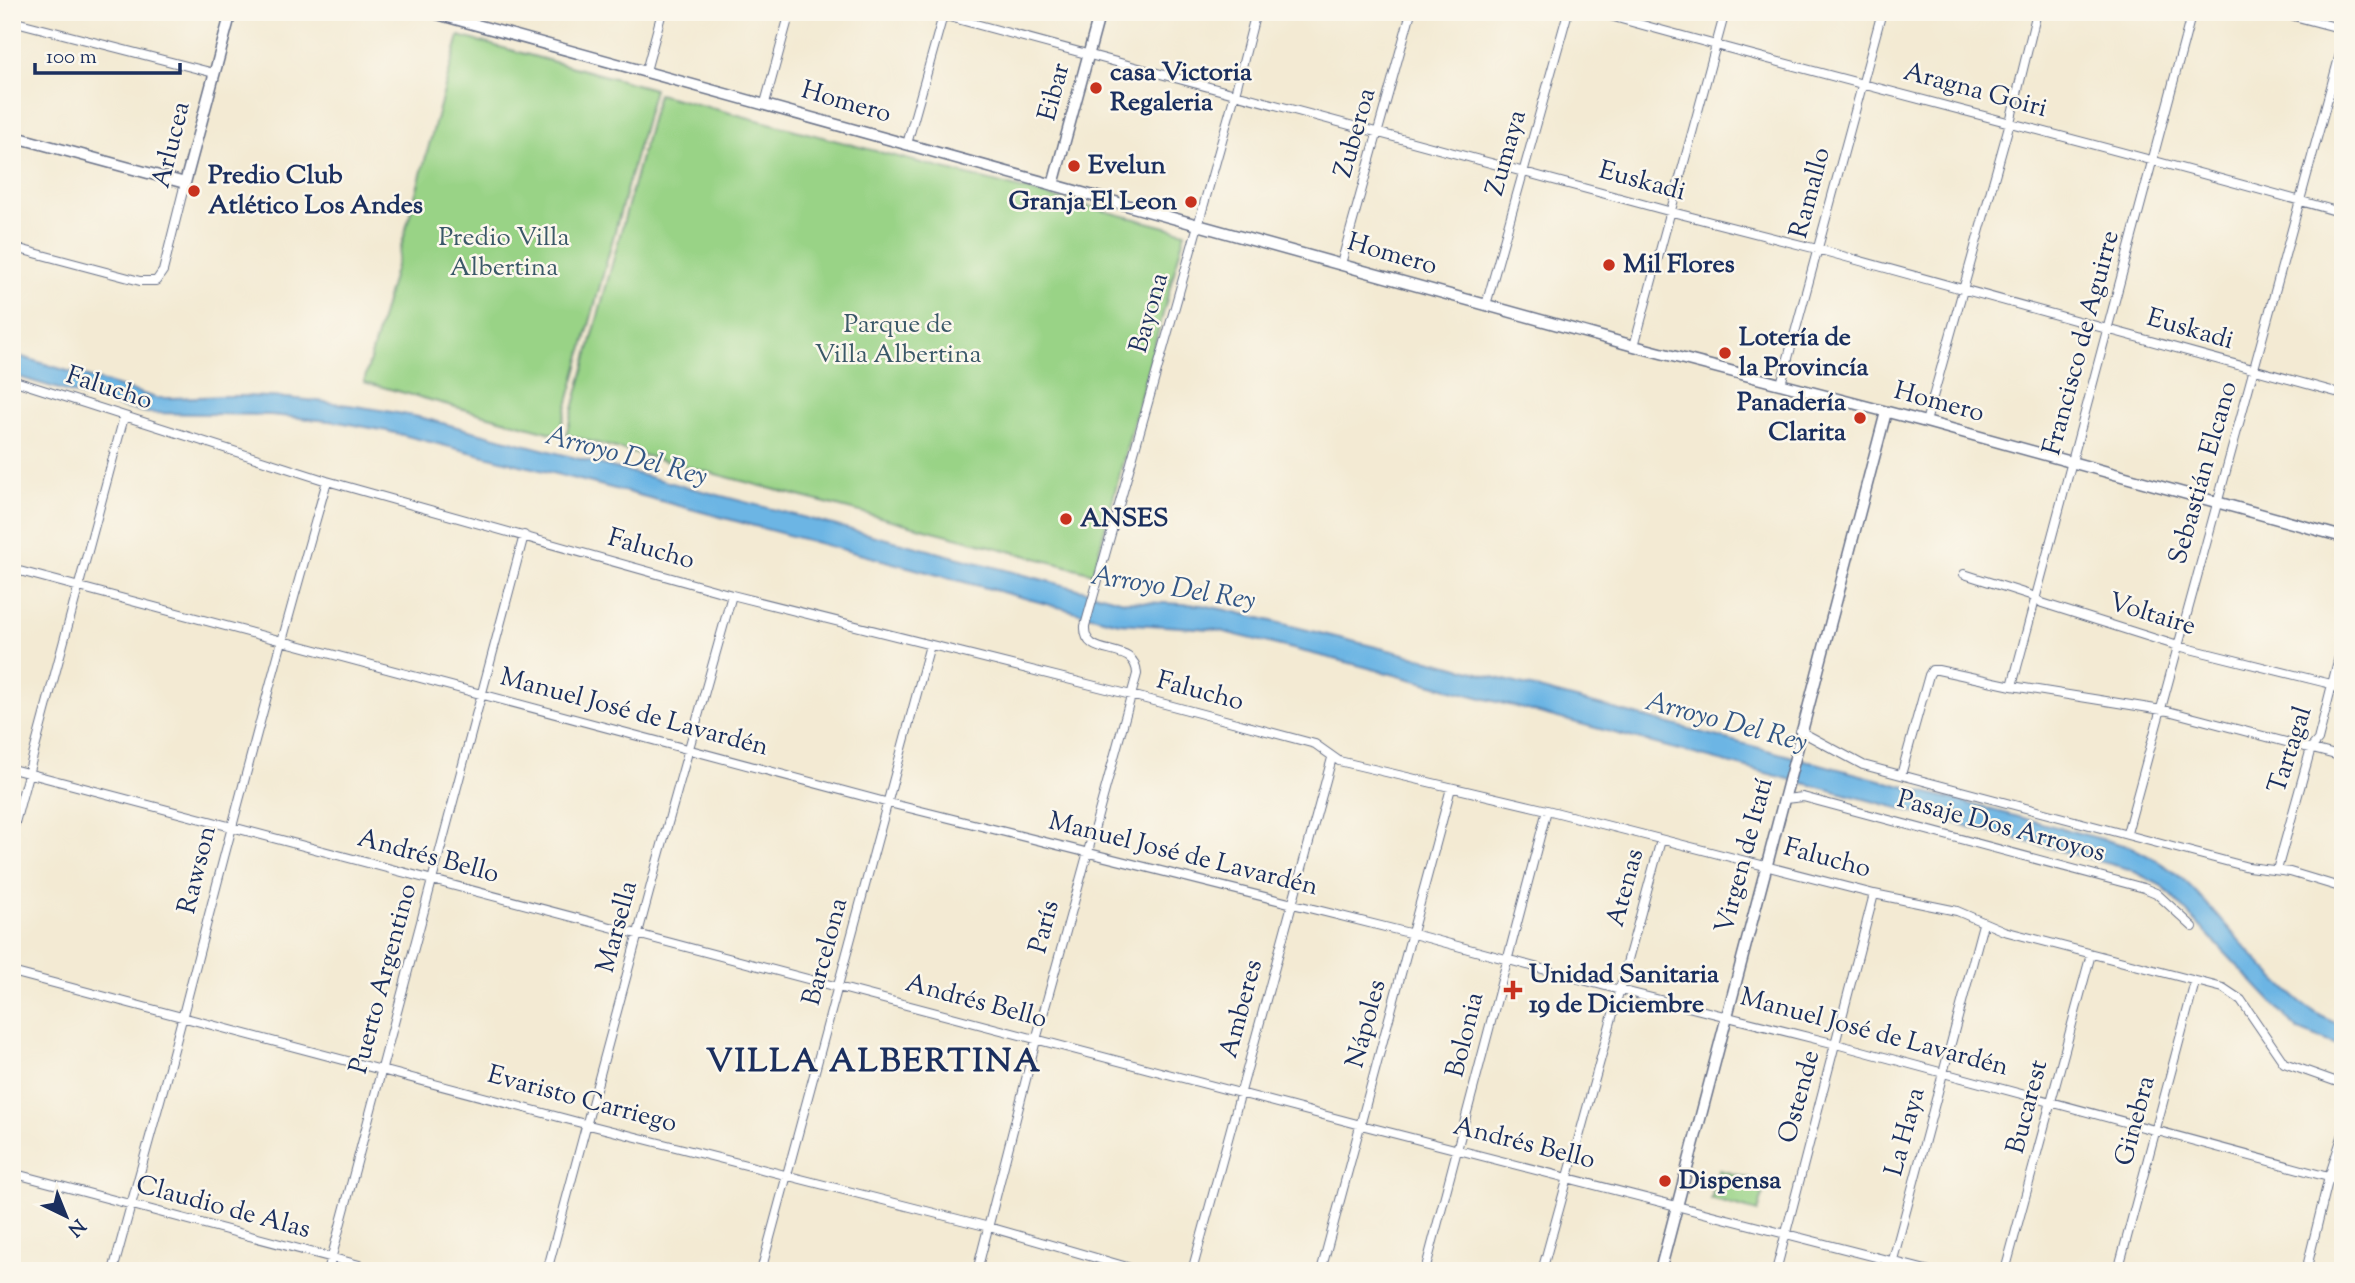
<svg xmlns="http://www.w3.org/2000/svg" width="2355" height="1283" font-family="'Sorts Mill Goudy',serif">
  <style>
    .green { fill: #99d386; stroke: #5a8172; stroke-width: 2 }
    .water { fill: #6cb5e4; stroke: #4472a1; stroke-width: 2 }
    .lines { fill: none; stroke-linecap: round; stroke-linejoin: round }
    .street-casing { stroke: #677087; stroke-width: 10 }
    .secondary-casing { stroke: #677087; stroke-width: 13 }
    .street { stroke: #fff; stroke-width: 8 }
    .secondary { stroke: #fff; stroke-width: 10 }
    .poi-dot { fill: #c8321e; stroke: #fbf7ec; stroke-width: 2.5 }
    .labels { text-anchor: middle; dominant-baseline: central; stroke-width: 5; stroke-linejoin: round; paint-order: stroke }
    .poi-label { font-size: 26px; font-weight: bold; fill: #1b2f5e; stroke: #fbf7ec; text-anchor: start }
    .street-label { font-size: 26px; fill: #1b2f5e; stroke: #fbf7ec }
    .park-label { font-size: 26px; fill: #3a5868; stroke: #fbf7ec }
    .water-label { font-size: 28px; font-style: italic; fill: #335786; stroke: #fbf7ec }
    .district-label { font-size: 33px; font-weight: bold; letter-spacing: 2px; fill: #1b2f5e; stroke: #fbf7ec }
  </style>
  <rect width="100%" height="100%" fill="#fbf7ec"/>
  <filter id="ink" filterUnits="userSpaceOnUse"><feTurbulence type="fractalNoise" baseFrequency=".0143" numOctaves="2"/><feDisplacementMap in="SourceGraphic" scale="14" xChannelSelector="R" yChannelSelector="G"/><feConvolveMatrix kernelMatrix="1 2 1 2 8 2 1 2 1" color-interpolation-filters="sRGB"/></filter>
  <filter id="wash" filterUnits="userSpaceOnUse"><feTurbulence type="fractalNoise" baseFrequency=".00686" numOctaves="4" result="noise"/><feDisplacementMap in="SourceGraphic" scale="28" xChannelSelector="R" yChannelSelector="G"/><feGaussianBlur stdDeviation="1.57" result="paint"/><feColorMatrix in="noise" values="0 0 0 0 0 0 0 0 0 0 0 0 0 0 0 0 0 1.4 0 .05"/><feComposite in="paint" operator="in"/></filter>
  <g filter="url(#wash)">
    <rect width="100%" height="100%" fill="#f3ead3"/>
    <path class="green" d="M459,36L654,89L559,435L364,382Z
      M658,94L1185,232L1093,573L566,435Z
      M1719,1170L1766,1183L1758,1212L1711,1199Z"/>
    <path class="water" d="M12,354L156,398C185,399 213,395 242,396C303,397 364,406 423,418L1124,601L1203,605L1235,612L1441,663L2131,847C2152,858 2172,868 2189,885C2226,921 2294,1015 2343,1025V1047L2298,1030L2162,886L2129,869L1346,662L1212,629L1119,623L1103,619L627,492L387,431L339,422L271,415L149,413L123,408L12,375Z"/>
  </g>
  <g filter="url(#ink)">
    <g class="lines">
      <g class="street-casing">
        <path id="street" d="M931,12L1672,212L1817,249L2343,394
          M1596,12C1844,82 2095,142 2343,213
          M2279,12L2343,29
          M12,21L214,73
          M646,71L662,12
          M765,103L790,12
          M907,144L944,12
          M12,247L140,281H156L163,271L185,183
          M1341,264L1411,12
          M1486,305L1568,12
          M1634,346L1725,12
          M12,380L327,481L732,595L1131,695L1315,744L1339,761L1547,810L1874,894L1957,911L2004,931L2223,988L2241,1000L2284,1063L2343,1084
          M1781,384L1882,12
          M1926,422L2010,122L2037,12
          M12,569L889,803L1413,934L1620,990L1836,1044L2343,1181
          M1964,574L2030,595L2042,603L2178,646L2331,684
          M2012,686L2192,12
          M1800,731L1863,765L2248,867L2290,872L2343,888
          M12,769L1361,1125L1930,1271
          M1901,775L1929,675L1932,670H1938L2012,686L2168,711L2343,757
          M1785,799L1803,797L2144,888L2156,893L2193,927
          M2127,833L2343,43
          M12,834L124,417
          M2277,870L2311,748L2318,740L2343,641
          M12,972L585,1124L989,1227L1141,1271
          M12,1173L382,1271
          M113,1271C136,1185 161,1100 183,1015C229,836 276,658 327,481
          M328,1271L524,535
          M547,1271L658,859L732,595
          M761,1271L930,645
          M977,1271L1036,1040L1137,674C1136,639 1083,662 1085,626L1235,94L1256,12
          M1192,1271L1332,758
          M1321,1271L1451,788
          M1425,1271L1547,810
          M1542,1271L1661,840
          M1776,1271L1874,894
          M1890,1271L1983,924
          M2005,1271L2091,954
          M2118,1271L2195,982
          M2306,1271L2329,1177L2343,1134"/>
      </g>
      <g class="secondary-casing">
        <path id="secondary" d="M430,12L1634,346L1926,422L2343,537
          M12,136L185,183L231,12
          M1053,185L1100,12
          M1660,1271C1737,985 1809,698 1886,412"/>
      </g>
      <use href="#street" class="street"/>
      <use href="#secondary" class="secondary"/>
    </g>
  </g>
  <g class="poi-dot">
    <circle cx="1096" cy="88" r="7"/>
    <circle cx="1074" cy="166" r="7"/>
    <circle cx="194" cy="191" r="7"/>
    <circle cx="1191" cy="202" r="7"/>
    <circle cx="1609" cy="265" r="7"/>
    <circle cx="1725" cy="353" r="7"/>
    <circle cx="1860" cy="418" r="7"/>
    <circle cx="1066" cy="519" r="7"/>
    <path d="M1509.5 979.5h7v7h7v7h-7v7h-7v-7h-7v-7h7z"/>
    <circle cx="1665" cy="1181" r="7"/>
  </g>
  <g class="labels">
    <g class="poi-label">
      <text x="1110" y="73">casa Victoria<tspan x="1110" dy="30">Regaleria</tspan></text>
      <text x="1088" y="166">Evelun</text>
      <text x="208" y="176">Predio Club<tspan x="208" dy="30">Atlético Los Andes</tspan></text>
      <text x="1177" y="202" text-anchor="end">Granja El Leon</text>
      <text x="1623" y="265">Mil Flores</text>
      <text x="1739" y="338">Lotería de<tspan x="1739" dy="30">la Provincía</tspan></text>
      <text x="1846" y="403" text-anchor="end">Panadería<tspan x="1846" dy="30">Clarita</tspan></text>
      <text x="1080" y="519">ANSES</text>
      <text x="1529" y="975">Unidad Sanitaria<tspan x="1529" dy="30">19 de Diciembre</tspan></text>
      <text x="1679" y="1181">Dispensa</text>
    </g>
    <g class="street-label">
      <text transform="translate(1975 91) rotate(15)">Aragna Goiri</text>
      <text transform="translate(1055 92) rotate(-75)">Eibar</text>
      <text transform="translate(846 103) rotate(16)">Homero</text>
      <text transform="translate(1356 133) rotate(-74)">Zuberoa</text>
      <text transform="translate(172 145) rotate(-76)">Arlucea</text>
      <text transform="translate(1507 153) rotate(-74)">Zumaya</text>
      <text transform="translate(1642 182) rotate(15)">Euskadi</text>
      <text transform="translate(1811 193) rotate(-75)">Ramallo</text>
      <text transform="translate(1392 255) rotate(16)">Homero</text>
      <text transform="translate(1150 313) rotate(-74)">Bayona</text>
      <text transform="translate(2190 330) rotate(16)">Euskadi</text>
      <text transform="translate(2082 343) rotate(-75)">Francisco de Aguirre</text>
      <text transform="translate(109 389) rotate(18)">Falucho</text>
      <text transform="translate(1939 403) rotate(15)">Homero</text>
      <text transform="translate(2204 473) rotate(-74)">Sebastián Elcano</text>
      <text transform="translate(651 550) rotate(16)">Falucho</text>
      <text transform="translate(2152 615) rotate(17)">Voltaire</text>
      <text transform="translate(1200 692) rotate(15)">Falucho</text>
      <text transform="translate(634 713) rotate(15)">Manuel José de Lavardén</text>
      <text transform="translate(2291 750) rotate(-72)">Tartagal</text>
      <text transform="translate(2001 827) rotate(15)">Pasaje Dos Arroyos</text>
      <text transform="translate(1183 855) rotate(14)">Manuel José de Lavardén</text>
      <text transform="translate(1745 856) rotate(-75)">Virgen de Itatí</text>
      <text transform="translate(428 857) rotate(15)">Andrés Bello</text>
      <text transform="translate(1827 859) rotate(15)">Falucho</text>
      <text transform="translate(198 870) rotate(-76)">Rawson</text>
      <text transform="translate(1626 888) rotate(-75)">Atenas</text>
      <text transform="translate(618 927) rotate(-75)">Marsella</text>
      <text transform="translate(1045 927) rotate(-75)">París</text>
      <text transform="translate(826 952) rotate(-75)">Barcelona</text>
      <text transform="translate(384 979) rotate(-75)">Puerto Argentino</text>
      <text transform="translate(976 1002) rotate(15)">Andrés Bello</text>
      <text transform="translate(1242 1009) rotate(-75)">Amberes</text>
      <text transform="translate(1367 1024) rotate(-75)">Nápoles</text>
      <text transform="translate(1874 1033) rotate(15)">Manuel José de Lavardén</text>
      <text transform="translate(1466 1035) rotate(-76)">Bolonia</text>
      <text transform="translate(1800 1097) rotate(-75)">Ostende</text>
      <text transform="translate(582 1100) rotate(15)">Evaristo Carriego</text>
      <text transform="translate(2028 1107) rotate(-75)">Bucarest</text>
      <text transform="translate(2136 1121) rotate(-75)">Ginebra</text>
      <text transform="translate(1906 1132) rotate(-75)">La Haya</text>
      <text transform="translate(1524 1144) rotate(14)">Andrés Bello</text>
      <text transform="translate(223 1208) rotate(15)">Claudio de Alas</text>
    </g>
    <g class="park-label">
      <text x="504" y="238">Predio Villa<tspan x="504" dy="30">Albertina</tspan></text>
      <text x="898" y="325">Parque de<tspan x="898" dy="30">Villa Albertina</tspan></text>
    </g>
    <g class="water-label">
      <text transform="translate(626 457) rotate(15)">Arroyo Del Rey</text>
      <text transform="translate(1173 589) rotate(9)">Arroyo Del Rey</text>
      <text transform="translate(1726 723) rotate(15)">Arroyo Del Rey</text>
    </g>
    <g class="district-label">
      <text x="874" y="1063">VILLA ALBERTINA</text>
    </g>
  </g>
  <rect width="2355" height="1283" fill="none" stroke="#fbf7ec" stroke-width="42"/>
  <g transform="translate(66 1216) rotate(137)" stroke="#fbf7ec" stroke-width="5" paint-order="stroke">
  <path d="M0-5L12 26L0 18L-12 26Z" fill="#1b2f5e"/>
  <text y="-10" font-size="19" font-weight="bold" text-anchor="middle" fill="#1b2f5e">N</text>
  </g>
  <path d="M35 63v10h145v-10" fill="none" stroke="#1b2f5e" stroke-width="3.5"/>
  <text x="46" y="63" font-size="21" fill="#1b2f5e" stroke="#fbf7ec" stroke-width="5" paint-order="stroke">100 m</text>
</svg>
